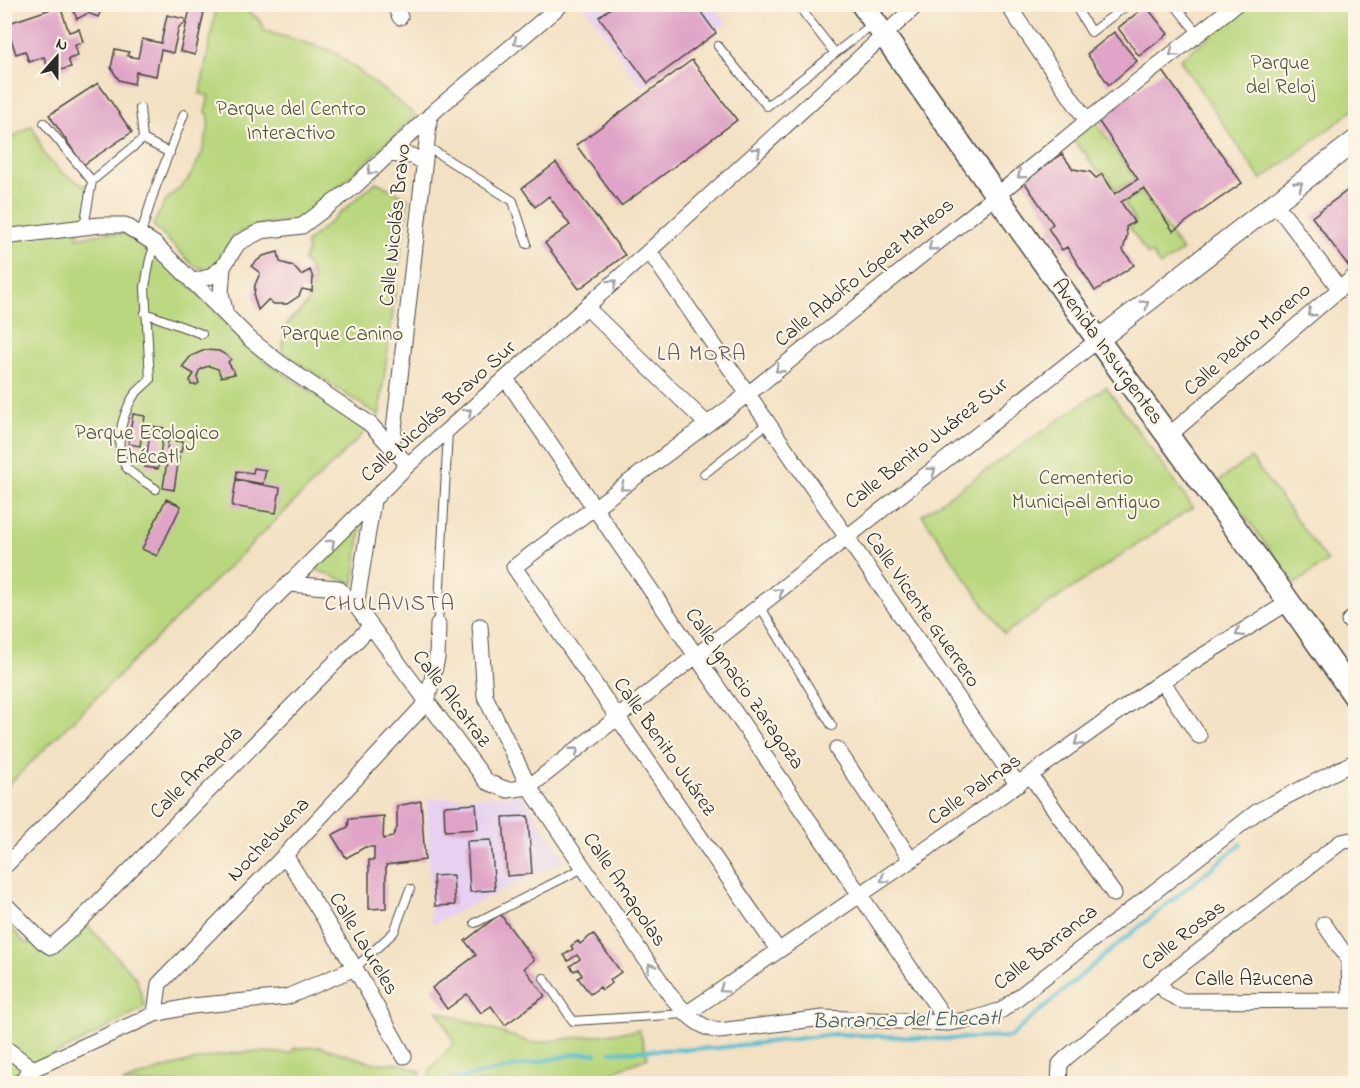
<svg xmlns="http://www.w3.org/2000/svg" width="1360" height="1088" font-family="'Indie Flower',sans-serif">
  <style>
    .built { fill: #e6d2f0 }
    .green { fill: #b9d77e; stroke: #728154; stroke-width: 1.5 }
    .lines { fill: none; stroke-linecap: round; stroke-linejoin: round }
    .stream { stroke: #55bed2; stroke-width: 4 }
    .building { fill: #dfa4c7 }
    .service-casing { stroke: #494642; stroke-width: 10 }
    .minor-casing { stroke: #494642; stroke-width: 17 }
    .tertiary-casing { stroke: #494642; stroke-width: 22 }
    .secondary-casing { stroke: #494642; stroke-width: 25 }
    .service { stroke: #fff; stroke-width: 8 }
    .minor { stroke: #fff; stroke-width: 15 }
    .tertiary { stroke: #fff; stroke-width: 20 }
    .secondary { stroke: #fff; stroke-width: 22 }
    .oneway { stroke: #a0a0a0 }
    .labels { text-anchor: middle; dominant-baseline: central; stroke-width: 4.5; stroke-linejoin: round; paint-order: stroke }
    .park-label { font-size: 21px; fill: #4e5640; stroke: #fcf5e5 }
    .street-label { font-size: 21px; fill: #2b2b2b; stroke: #fcf5e5 }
    .neighbourhood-label { font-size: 22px; letter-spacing: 1.5px; fill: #6a5562; stroke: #fcf5e5 }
    .water-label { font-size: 22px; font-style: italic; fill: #3a5e65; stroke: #fcf5e5 }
  </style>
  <rect width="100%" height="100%" fill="#fcf5e5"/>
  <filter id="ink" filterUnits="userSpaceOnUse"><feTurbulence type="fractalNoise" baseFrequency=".0167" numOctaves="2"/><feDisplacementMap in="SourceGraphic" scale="12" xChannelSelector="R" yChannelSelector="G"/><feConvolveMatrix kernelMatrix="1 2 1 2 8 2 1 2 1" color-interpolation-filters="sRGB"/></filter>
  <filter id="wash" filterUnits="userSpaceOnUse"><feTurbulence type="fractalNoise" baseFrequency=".008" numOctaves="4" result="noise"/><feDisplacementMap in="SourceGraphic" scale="24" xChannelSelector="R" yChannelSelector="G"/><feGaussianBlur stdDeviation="1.35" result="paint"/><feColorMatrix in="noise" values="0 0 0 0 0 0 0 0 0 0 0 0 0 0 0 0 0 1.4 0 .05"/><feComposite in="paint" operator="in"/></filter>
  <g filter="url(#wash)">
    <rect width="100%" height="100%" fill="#f3e1c3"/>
    <path class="built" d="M584,5H712L727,22L641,88Z
      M522,795L566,860L431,925L427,799Z"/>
    <path class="green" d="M1250,4L1355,5V109L1261,180L1180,60Z
      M217,5C236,5 259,11 265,31L333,51L417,116L301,221L263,224L240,232L226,248L211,271L194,266L153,225L166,200L187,181L193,171L202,153L208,131L209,115L205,112L209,96L200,94Z
      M1095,121L1135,179L1116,190L1102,171L1099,172L1088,161L1090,160L1084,151L1082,152L1072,138Z
      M32,125L45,156L64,174L90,189L85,220L76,238L105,233L123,234L139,240L162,257L264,361L369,428L5,788L4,143Z
      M376,182L408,198L379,416L282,352C283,344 283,330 287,324C290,319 297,314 301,310C317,295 318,275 303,260L308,251L306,243Z
      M1142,192L1182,251L1160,266L1152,253L1148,255L1129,227L1136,222L1124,202Z
      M1106,387L1193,507L1004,634L922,515Z
      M1251,458L1327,561L1295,584L1219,481Z
      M362,519L354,584L311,568Z
      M4,920L24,942L59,948L87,925L136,978L145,1007L85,1040L29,1067L28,1083H5Z
      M438,1011L532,1043L639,1030L648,1058L614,1071L615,1083H428L430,1069L454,1043Z
      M321,1047L374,1063H398L421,1072L418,1083H122C158,1069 210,1054 248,1052C261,1051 276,1054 290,1053L295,1048Z"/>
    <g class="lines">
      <path class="stream" d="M611,1052L717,1048L836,1034L946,1039L1010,1037L1105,955L1241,844
        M288,1084H301
        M432,1084L576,1054L596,1053"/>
    </g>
    <g id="blocks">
      <path class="building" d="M77,4H104L98,17L88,13L77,19L73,10Z
        M616,4H695L716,33L648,83L599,17Z
        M60,6L69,32L79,29L83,42L75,45L78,56L68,59L71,67L50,73L44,57L29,62L25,51L16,54L6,24Z
        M1146,6L1168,34L1139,56L1118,28Z
        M190,9L204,12L195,55L180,51Z
        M167,15L185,19V23L179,27L173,53L161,50L156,76L136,72L134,84L119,80L111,68L115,49L129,52L127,56L138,58L142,39L161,43Z
        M1114,32L1137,61L1109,85L1087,54Z
        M692,60L737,120L621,206L576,145Z
        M1163,71L1242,183L1173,231L1144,188L1121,202L1134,222L1126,227L1127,236L1123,250L1134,265L1095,291L1067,247L1062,250L1048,228L1053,224L1023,180L1062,154L1073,169L1090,172L1096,178L1102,174L1115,194L1138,179L1097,119Z
        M98,83L132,132L83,165L49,115Z
        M556,163L625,255L579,289L545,243L570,225L549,196L535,207L522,188Z
        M1356,184V264L1350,268L1312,217Z
        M278,252L280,262L293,266L301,275L310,270L313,278L312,291L302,289L299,296L287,304H274L268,300L258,310L254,297L255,285L260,273L251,266L263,256Z
        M205,350L219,351L226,355L231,359L228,362L235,374L221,377L218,369L209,366L203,368L199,371L197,377L199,383L196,385H191L190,380L194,374L182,367L191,356Z
        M133,414L145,416L140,446L128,444Z
        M151,426L164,428L158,469L145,467Z
        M168,440L183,442L181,452L167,450Z
        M168,455L179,457L174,490L163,488Z
        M254,468L266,470L263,484L236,479L237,471L253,473Z
        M236,480L280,488L276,513L232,506Z
        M166,499L181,506L157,556L142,549Z
        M421,801L425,860L386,865V908L369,909V860H374V847H365L346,858L332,835L348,827L349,819L384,816L383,839L392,837L397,828V806Z
        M476,804L478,829L445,831L444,806Z
        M528,816L532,874L507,876L503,817Z
        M491,840L495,890L470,892L467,841Z
        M453,875L455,905L435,906L433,876Z
        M500,914L534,960L524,968L545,996L505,1025L491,1006L481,1013L467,994L447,1009L432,988L476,955L465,941Z
        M593,934L621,972L610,980L612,983L602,990L600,987L590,994L578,978L582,975L578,969L574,971L570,966L580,959L577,955L568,961L564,955L573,949L571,946L578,941L580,944Z"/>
    </g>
  </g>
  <g filter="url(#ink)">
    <use href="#blocks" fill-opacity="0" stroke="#494642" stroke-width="1.5"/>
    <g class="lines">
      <g class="service-casing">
        <path id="service" d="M797,4L834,52
          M1074,4L1091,32L1129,4
          M1174,4L1198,34
          M718,46L767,106L874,23
          M140,108L143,139
          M44,123L92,181
          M426,146L513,201L527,244
          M84,227L92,181L143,139L170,153
          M141,233L155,189L184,114
          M155,244L150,259L145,287L150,380C144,386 137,391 133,397C122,416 113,448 126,467C133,476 147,483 156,489
          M145,313L202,334
          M704,474L768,423
          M760,606L832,726
          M438,624L448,431
          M475,923L583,868
          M355,968L394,932L410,889
          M544,978L573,1021L685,1014"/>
      </g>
      <g class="minor-casing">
        <path id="minor" d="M394,4L400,17
          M1007,4L1087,121
          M388,154L412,156L424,162
          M1275,203L1339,288
          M4,237L100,225H125L155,244L251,340L280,363L370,424L408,465
          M649,251L1018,785
          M192,282L209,277L223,267
          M586,307L707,424
          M226,315L221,293L223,267L238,243L261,231L302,226L355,186L438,108L562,4
          M506,379L948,1023
          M1168,436L1356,275
          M392,447L430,115
          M289,584L338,588L356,606L487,782L508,790L529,787
          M356,606L373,501
          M1349,621L1356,616
          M480,626L485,696L529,787L670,995C685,1012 696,1027 719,1031L823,1018L948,1023L973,1019L1002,1010L1258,811L1356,761
          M1162,681L1199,736
          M837,749L911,860
          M1031,776L1114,894
          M529,787L1098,340
          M285,855L355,968L404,1056
          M4,867L408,465L649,251L918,4
          M4,903L43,942L51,947L73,928L371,626
          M1324,924L1349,960L1350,1000
          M778,950L514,567L748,394L1007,187L1087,121L1236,4
          M1159,982L1167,993L1183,1001L1356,1000
          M155,1014L159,984L285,855L427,702L437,658L438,624
          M686,1014L911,860L1162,681L1289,602
          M4,1047L33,1069
          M18,1084L33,1069L155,1014L192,1006L287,997L355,968
          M1059,1084L1060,1064L1067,1057L1159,982L1341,842L1356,839"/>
      </g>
      <g class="tertiary-casing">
        <path id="tertiary" d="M1098,340L1356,140"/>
      </g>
      <g class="secondary-casing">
        <path id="secondary" d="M862,4L1098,340L1279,588L1356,698"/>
      </g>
      <use href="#service" class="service"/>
      <use href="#minor" class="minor"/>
      <use href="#tertiary" class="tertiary"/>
      <use href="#secondary" class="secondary"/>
    </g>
    <defs><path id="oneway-chevron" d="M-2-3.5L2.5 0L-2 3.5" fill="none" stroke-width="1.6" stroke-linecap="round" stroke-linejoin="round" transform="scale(1.5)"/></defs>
    <g class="oneway">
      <use href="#oneway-chevron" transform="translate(517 42) rotate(140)"/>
      <use href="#oneway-chevron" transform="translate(1173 53) rotate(142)"/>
      <use href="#oneway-chevron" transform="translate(757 151) rotate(-43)"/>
      <use href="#oneway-chevron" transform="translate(371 171) rotate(138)"/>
      <use href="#oneway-chevron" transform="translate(1021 175) rotate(140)"/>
      <use href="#oneway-chevron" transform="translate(1299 185) rotate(-38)"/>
      <use href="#oneway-chevron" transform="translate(932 247) rotate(141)"/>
      <use href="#oneway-chevron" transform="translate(613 283) rotate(-42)"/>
      <use href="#oneway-chevron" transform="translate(1145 304) rotate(-37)"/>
      <use href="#oneway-chevron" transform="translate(1311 313) rotate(139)"/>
      <use href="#oneway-chevron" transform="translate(779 369) rotate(141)"/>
      <use href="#oneway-chevron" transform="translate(468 412) rotate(-42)"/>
      <use href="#oneway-chevron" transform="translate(932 471) rotate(-38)"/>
      <use href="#oneway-chevron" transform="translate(624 487) rotate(143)"/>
      <use href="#oneway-chevron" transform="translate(331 543) rotate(-45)"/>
      <use href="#oneway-chevron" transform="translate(779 592) rotate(-38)"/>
      <use href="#oneway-chevron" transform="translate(1239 633) rotate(148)"/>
      <use href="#oneway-chevron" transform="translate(1078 742) rotate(144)"/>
      <use href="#oneway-chevron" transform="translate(575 751) rotate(-38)"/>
      <use href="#oneway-chevron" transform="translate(884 879) rotate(145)"/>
      <use href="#oneway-chevron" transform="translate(651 967) rotate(-124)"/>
      <use href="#oneway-chevron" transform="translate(723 989) rotate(146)"/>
    </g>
  </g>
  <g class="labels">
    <g class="park-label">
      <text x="1280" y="64">Parque<tspan x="1280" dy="24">del Reloj</tspan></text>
      <text x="291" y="110">Parque del Centro<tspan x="291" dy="24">Interactivo</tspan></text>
      <text x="342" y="335">Parque Canino</text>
      <text x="147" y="434">Parque Ecologico<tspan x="147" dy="24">Ehécatl</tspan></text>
      <text x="1086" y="479">Cementerio<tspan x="1086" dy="24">Municipal antiguo</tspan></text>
    </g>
    <g class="street-label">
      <text transform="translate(396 225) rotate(-84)">Calle Nicolás Bravo</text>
      <text transform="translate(865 273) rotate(-39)">Calle Adolfo López Mateos</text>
      <text transform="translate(1248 340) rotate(-41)">Calle Pedro Moreno</text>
      <text transform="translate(1107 352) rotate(54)">Avenida Insurgentes</text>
      <text transform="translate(439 412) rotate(-42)">Calle Nicolás Bravo Sur</text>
      <text transform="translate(927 444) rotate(-38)">Calle Benito Juárez Sur</text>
      <text transform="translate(922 610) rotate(55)">Calle Vicente Guerrero</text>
      <text transform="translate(744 689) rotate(55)">Calle Ignacio Zaragoza</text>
      <text transform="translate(451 699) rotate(53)">Calle Alcatraz</text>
      <text transform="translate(664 747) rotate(55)">Calle Benito Juárez</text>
      <text transform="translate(197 773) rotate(-45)">Calle Amapola</text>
      <text transform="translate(975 790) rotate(-35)">Calle Palmas</text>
      <text transform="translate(269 840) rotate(-46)">Nochebuena</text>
      <text transform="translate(624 890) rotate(56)">Calle Amapolas</text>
      <text transform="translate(1184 936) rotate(-38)">Calle Rosas</text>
      <text transform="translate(363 944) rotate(59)">Calle Laureles</text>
      <text transform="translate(1046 948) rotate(-38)">Calle Barranca</text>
      <text x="1254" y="980">Calle Azucena</text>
    </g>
    <g class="neighbourhood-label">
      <text x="702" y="355">LA MORA</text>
      <text x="390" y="605">CHULAVISTA</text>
    </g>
    <g class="water-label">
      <text transform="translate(906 1021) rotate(-1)">Barranca del Ehecatl</text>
    </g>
  </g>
  <rect width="1360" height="1088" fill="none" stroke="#fcf5e5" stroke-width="24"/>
  <g transform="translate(57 57) rotate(21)" stroke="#fcf5e5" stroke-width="4.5" paint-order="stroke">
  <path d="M0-4.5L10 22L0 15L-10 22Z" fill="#2b2b2b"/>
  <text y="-9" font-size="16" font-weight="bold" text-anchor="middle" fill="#2b2b2b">N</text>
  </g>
</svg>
